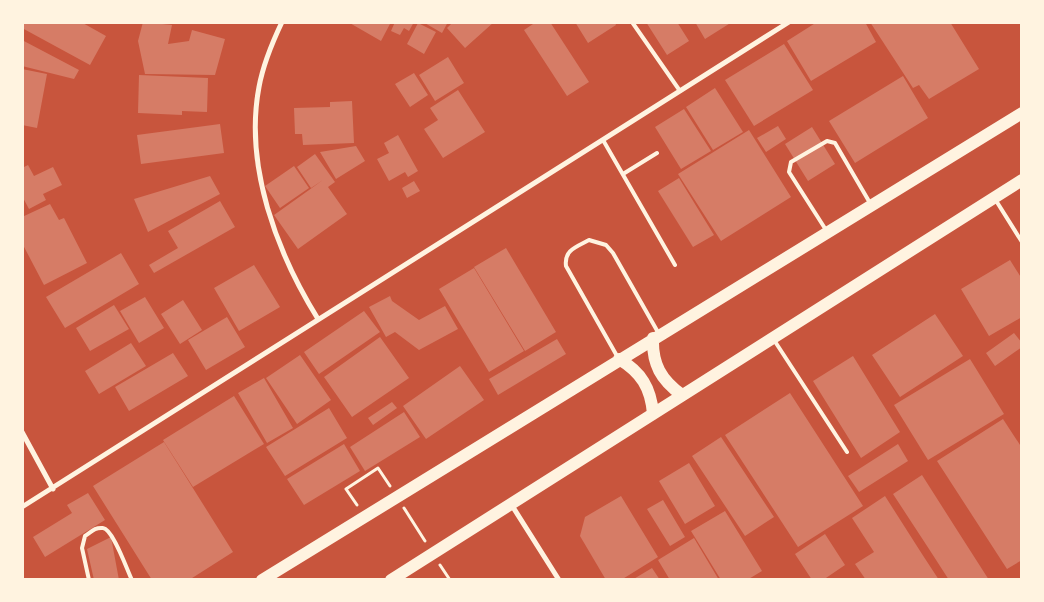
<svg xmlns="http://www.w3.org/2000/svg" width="1044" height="602" font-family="Mulish,sans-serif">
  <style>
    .building { fill: #d67c66 }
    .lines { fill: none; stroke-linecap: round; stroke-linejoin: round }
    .path { stroke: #fff3e0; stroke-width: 3 }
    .service { stroke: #fff3e0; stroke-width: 4 }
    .minor { stroke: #fff3e0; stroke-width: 5 }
    .primary { stroke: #fff3e0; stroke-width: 12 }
  </style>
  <rect width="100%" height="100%" fill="#c8553d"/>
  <path class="building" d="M22,22H81L106,36L90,65L22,28Z
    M143,22L172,25L168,44L189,41L192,30L225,39L215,75L145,74L138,41Z
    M348,22H391L381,41Z
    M395,22H414L409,31L404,28L400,35L391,31Z
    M423,22H448L442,33Z
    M453,22H494L465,48L447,28Z
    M536,22H550L589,82L567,96L524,30Z
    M575,22H615L616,25L588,43Z
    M646,22H677L689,41L667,55Z
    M695,22H732L705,39Z
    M817,22H865L876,42L811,81L787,41Z
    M870,22H950L979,69L929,99L919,85L913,88Z
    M418,23L436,32L424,54L407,44Z
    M22,40L79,70L74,79L22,66Z
    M784,44L813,90L754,126L725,80Z
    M448,57L464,83L435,101L419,75Z
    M22,69L47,74L37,128L22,125Z
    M414,73L428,95L410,107L395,84Z
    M139,75L208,78L207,112L182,111V115L138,113Z
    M903,76L928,118L855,163L829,121Z
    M715,88L743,132L713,150L686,107Z
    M458,90L485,132L443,158L424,129L438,120L430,108Z
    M352,101L354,143L303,145L302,134H295L294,108L330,107V102Z
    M684,109L711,151L681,169L655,127Z
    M220,124L224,153L141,164L137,135Z
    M778,126L786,139L766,152L757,138Z
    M812,127L835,164L808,181L785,144Z
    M749,130L791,197L721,241L678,174Z
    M398,135L418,171L408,177L405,172L389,181L377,159L389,153L384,143Z
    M356,146L365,161L336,179L320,152Z
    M315,154L335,182L328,187L347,214L298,249L274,215L323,180L311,188L297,167Z
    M28,165L34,176L53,167L62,185L43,194L46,200L29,209L22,196V168Z
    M294,166L309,188L280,208L265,186Z
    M210,176L220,194L148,232L134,199Z
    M679,178L714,235L693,247L658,191Z
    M414,181L420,191L407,198L402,188Z
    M220,201L235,227L154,273L149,265L178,248L168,231Z
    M50,204L59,220L64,218L87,263L44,285L22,243V217Z
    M506,248L556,332L525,351L474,267Z
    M121,253L139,284L65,328L46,297Z
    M1010,260L1022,279V317L989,336L961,289Z
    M254,265L280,307L239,331L214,288Z
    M474,268L524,351L489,372L439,289Z
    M390,296L392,301L419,320L445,306L458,329L419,350L395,332L386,337L369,307Z
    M145,297L164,328L139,343L120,311Z
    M183,300L202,330L180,344L161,314Z
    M114,305L129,329L90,351L76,328Z
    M364,311L380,332L319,374L304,352Z
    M935,314L963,356L900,397L872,355Z
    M227,317L245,347L206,370L188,340Z
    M1014,333L1022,343V347L995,366L986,353Z
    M380,337L409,378L352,417L324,377Z
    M557,339L566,354L498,395L489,379Z
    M131,343L146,366L99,394L85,371Z
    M173,353L188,376L129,411L115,387Z
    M300,355L331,400L297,424L266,378Z
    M853,356L900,432L861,458L813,381Z
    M970,359L1004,414L928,460L894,405Z
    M460,366L484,400L426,439L403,406Z
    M264,378L293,428L267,443L238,393Z
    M790,393L863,506L798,547L725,435Z
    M234,396L264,444L193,487L163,440Z
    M392,402L397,408L373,425L368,418Z
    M329,408L347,438L285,476L266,447Z
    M404,412L420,437L365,471L350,447Z
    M1003,419L1022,448V560L1007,569L937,461Z
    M721,437L774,517L745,536L692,456Z
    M164,442L233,552L189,580H152L93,486Z
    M344,444L360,471L304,505L287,479Z
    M898,444L908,461L859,492L848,476Z
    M689,463L715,506L685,524L659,481Z
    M922,475L957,530L989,580H949L929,549L893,494Z
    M88,493L105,520L45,557L33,537L72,513L67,505Z
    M621,496L658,557L621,580H606L580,536L585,517Z
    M885,496L922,554L939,580H866L855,564L874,552L852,518Z
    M663,500L685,537L670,546L647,509Z
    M725,511L762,571L747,580H721L691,531Z
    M825,534L845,565L823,580H812L795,554Z
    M111,537L119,580H94L87,549Z
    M694,538L719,580H670L658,560Z
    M652,568L660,580H632Z"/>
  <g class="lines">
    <path class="path" d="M357,505L346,489L378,468L390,486
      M404,508L425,541
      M440,565L450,580"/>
    <path class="service" d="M632,22L680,91
      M603,140L675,265
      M623,174L657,153
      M995,199L1022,242
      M826,230L789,172L791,162L827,141L835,143L870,203
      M774,340L847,452
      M617,356L566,266C564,250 576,247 589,240L606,245L613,253L659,334
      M89,580L82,548L85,536C91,532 95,527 103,528C113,529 127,570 132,580"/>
    <path class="minor" d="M282,22C272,43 263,65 259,87C244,166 277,253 318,319
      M22,432L53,489
      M511,504L559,580
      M22,507L789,22"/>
    <path class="primary" d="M653,338C652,364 661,380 682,395
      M619,359C641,372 651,388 653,414
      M262,580L1022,113
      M391,580L1022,180"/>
  </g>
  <rect width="1044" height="602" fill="none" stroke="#fff3e0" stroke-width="48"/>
</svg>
